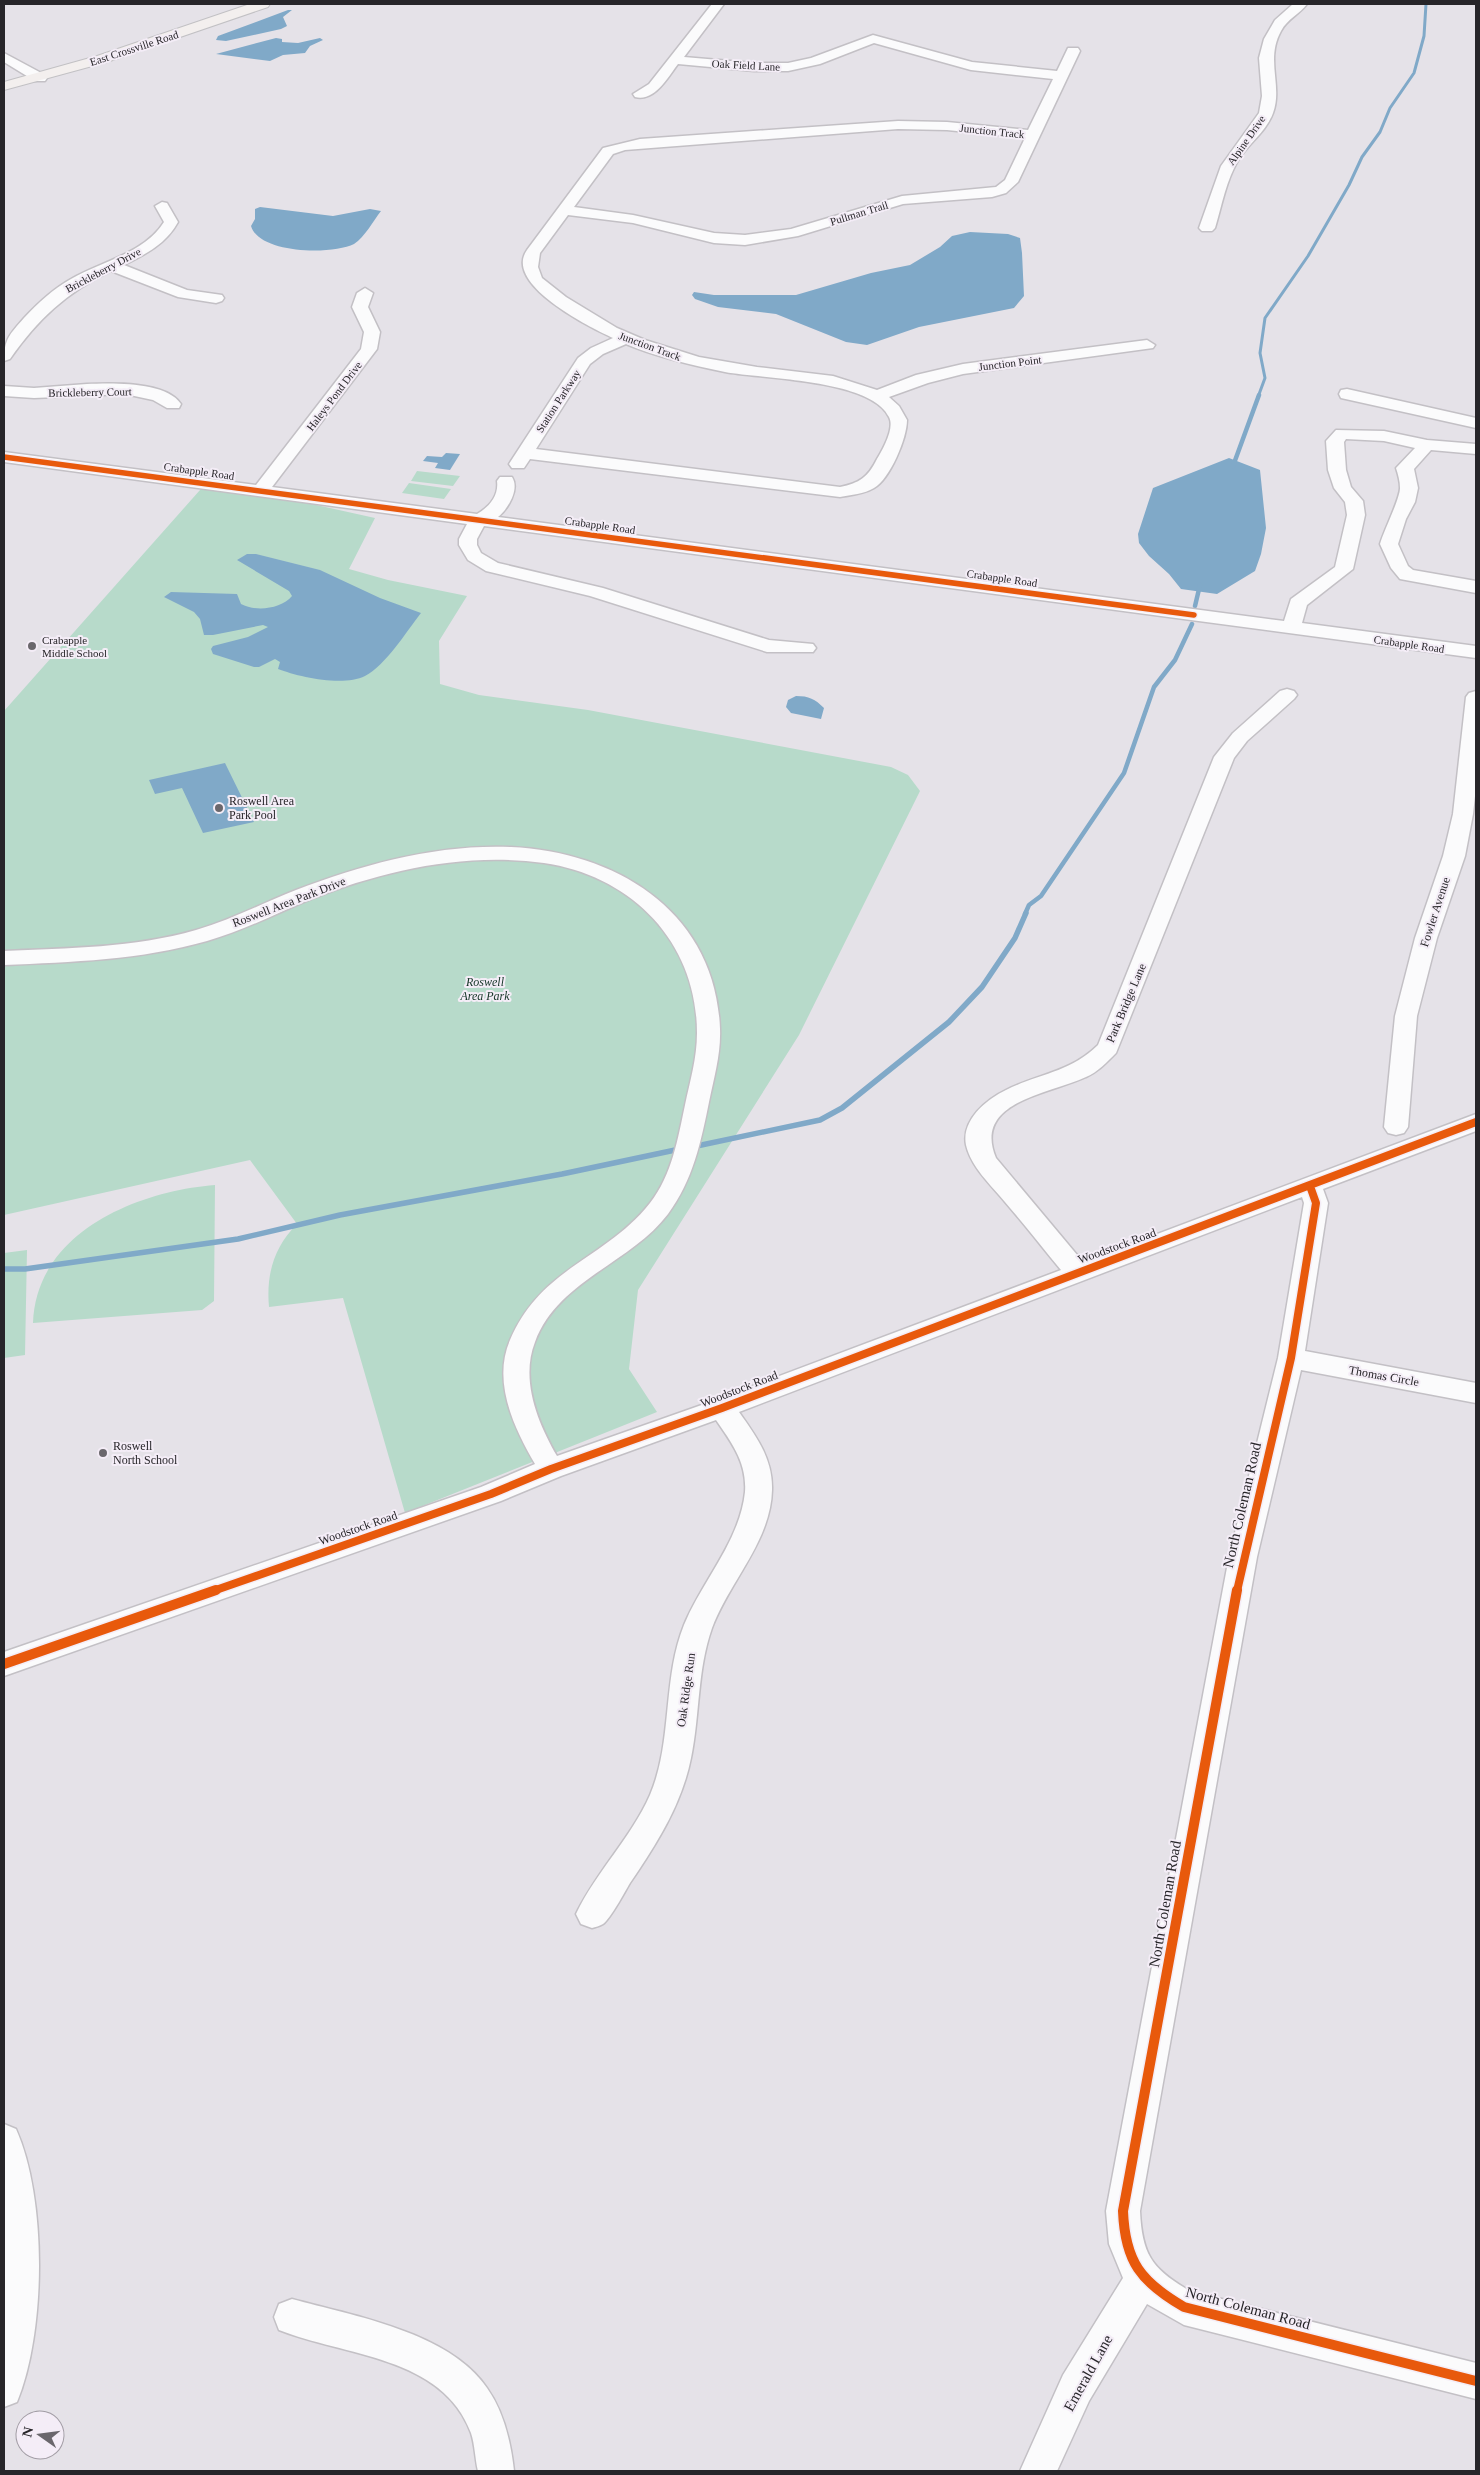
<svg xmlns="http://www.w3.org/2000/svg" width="1480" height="2475" font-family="Georgia,serif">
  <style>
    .green { fill: #b7daca }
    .water { fill: #80a9c8 }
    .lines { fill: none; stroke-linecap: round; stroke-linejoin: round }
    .stream-far2 { stroke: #80a9c8; stroke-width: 3 }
    .stream-far1 { stroke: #80a9c8; stroke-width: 4.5 }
    .stream { stroke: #80a9c8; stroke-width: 5.5 }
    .minor-casing { stroke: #c3c0c5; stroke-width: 3 }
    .major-casing { stroke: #c2c1c4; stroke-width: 2 }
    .minor { fill: #fbfbfc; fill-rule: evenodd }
    .major { fill: #f3efee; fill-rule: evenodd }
    .cycleway-far2-casing { stroke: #f4edf7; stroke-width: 8 }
    .cycleway-far1-casing { stroke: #f4edf7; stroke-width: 11 }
    .cycleway-casing { stroke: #f4edf7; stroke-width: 13 }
    .cycleway-far2 { stroke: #e8590c; stroke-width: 5.5 }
    .cycleway-far1 { stroke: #e8590c; stroke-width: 8 }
    .cycleway { stroke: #e8590c; stroke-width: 10 }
    .poi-dot { fill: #6a676c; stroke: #f4edf7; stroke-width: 2 }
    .labels { text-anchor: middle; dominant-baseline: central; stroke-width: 4; stroke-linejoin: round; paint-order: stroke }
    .far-street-label { font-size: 11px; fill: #272529; stroke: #f4edf7 }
    .far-poi-label { font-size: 11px; fill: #272529; stroke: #f4edf7; text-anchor: start }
    .poi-label { font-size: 12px; fill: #272529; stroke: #f4edf7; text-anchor: start }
    .street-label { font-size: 12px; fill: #272529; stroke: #f4edf7 }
    .park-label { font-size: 12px; font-style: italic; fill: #133425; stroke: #f4edf7 }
    .near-street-label { font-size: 15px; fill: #272529; stroke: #f4edf7 }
  </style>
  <rect width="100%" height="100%" fill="#e5e2e8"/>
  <path class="green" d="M417,471L460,476L453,486L411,481Z
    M208,481L375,518L349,569L388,580L467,596L439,641L440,684L479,695L588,710L891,767L908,775L920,791L799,1035L638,1290L629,1369L657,1412L405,1513L343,1298L269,1307C266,1274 274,1247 297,1224L250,1160L4,1215V711Z
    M409,483L451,489L444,499L402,493Z
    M215,1185L214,1301L202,1310L33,1323C36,1232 138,1191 215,1185Z
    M27,1250L25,1355L4,1358V1253Z"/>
  <path class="water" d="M288,10H292L283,17L287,26L281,29L226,41L216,40L218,36Z
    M276,38L282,39V42L298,43L320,38L323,40L310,46L305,53L283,55L270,61L216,54Z
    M260,207L333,216L370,209L381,211C373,221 365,237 354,244C332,255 259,254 251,226L255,219V209Z
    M970,232L1008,234L1020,238L1022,253L1024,296L1014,308L919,327L867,345L846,342L776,314L718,307L695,299L692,295L694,292L714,295H796L871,273L910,265L940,247L952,236Z
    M446,453L460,454L450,470L435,468L438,463L423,461L427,456L442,457Z
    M1229,458L1260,470L1266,528L1261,554L1255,571L1217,594L1181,589L1169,574L1149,556L1139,543L1138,534L1153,488Z
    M247,554H256L320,570L380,598L421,613C406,632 386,665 365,676C343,687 299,677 278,669L280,662L275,659L259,667H254L213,654L211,649L213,646L248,637L268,627L263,625L213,635H204L200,619L194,612L164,597L171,592L237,594L241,604C256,612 281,609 292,596L289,591L237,560Z
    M796,696C809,696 815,699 824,708L821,719L791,713L786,707L788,700Z
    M225,763L254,822L203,833L182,788L155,794L149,780Z"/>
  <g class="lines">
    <path class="stream-far2" d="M1258,397L1265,378L1260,353L1265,318L1308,256L1349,185L1362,157L1380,132L1390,108L1414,73L1424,36L1426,4"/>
    <path class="stream-far1" d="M1233,466L1259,395
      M1195,606L1200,585
      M1025,914L1029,905L1041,896L1124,773L1154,687L1175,660L1192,624"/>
    <path class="stream" d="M692,1147L820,1120L842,1108L949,1022L982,987L1015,938L1026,913
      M4,1269H25L238,1239L340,1215L562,1174L680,1149"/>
    <g class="minor-casing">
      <path id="minor" d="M712,4H724L684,57L754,63H788L811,58L873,35L972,62L1057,71L1068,48H1078L1080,51L1018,182L1006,193L992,197L903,204L798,236L745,245L714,243L633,223L568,215L540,253L538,267L542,278L566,297L617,328L645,340L699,357L757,367L833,376L877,390L916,375L963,364L1147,340L1155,345L1153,348L963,374L928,383L889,397L899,406L907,420C907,438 890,479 874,488C864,494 851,495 840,497L530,459L524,468H512L509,464L578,358L591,348L613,338C589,327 503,284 527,250L603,148L640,139L898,121L947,122L1028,130L1053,79L971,70L874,43L820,64L788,71H754L678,64C668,77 655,102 635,97L633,94L649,84ZM898,129L947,130L1025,138L1005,180L996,187L902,196L791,229L745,235L714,233L633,215L574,207L613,154L625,150ZM626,344C657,357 691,365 725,372C762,379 871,379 889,417C895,428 883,449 877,459C868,477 860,483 840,487L536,449L590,364L603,354Z
        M1293,4H1307C1300,14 1287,19 1281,31C1265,60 1283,86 1273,113C1266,132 1249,143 1239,159C1226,180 1222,205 1215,228L1212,231H1202L1199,228L1221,166L1259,113L1262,96L1259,58L1264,39L1275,20Z
        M4,53L45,75L47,78L45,81H35L4,62Z
        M162,202L167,203L178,222C166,244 146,254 124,265L187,290L222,295L224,298L222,301L216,303L178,297L111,271C67,292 37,320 10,359L4,361C4,339 10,334 24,318C38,303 53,289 71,279C100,262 145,253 164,222L155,206Z
        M365,288L373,293L368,307L380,332L377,349L272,487L477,514C489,507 499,496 497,481L500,477H512C520,489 508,509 498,517L1284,621L1291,599L1335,567L1347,515L1345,502L1334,488L1328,470L1326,441L1336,430L1384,431L1427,440L1476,444V454L1431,450L1414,469L1418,488L1415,502L1406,519L1398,544L1408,566L1413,570L1476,581V593L1400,579L1391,568L1380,544C1384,530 1400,499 1400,488C1400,481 1398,474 1396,468L1415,448L1384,441L1346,439L1344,442L1346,470L1351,487L1363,501L1365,515L1353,569L1307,605L1302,623L1476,646V658L484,526L477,539V545L481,553L498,563L603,588L769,640L813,644L816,648L813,652H767L590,596L486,571L468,560L459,545V539L467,524L4,462V452L256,485L361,349L364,332L352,307L357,293Z
        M87,384C111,383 166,381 181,404L179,408H167L153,400L125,394L34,398L4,396V386L34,388Z
        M1347,389L1476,418V428L1341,398L1339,394L1341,390Z
        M1287,689L1294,691L1297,695L1294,699L1247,741L1234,758L1116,1053C1107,1062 1098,1072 1086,1077C1050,1094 972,1101 996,1158L1083,1262L1476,1114V1131L1323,1189L1328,1203L1305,1351L1476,1383V1403L1301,1370L1257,1557L1140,2211C1142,2255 1152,2269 1190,2291L1476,2363V2399L1184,2325L1147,2304L1089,2401L1057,2471H1020L1063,2375L1123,2278L1109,2244L1106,2211L1229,1557L1278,1358L1304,1203L1302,1197L739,1412C756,1436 773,1459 772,1490C771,1541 729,1582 712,1628C697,1670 700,1715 691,1758C682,1804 656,1845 630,1883C624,1893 611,1918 603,1924C600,1926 595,1927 592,1928L581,1924L576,1914C596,1872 631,1838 650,1795C673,1741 662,1680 684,1625C702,1581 740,1541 745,1492C747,1463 732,1443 716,1420L561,1476L501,1501L4,1676V1652L481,1487L535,1464C514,1428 492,1382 510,1340C541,1267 606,1259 650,1203C672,1175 678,1138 685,1105C690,1081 697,1058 697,1033C697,942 632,876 544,863C465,852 385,870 311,899C277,913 243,931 207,941C141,960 72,962 4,965V951C68,948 134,948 196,930C231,920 263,903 296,890C364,864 437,844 511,847C618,852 716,913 720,1029C721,1054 714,1078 709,1102C701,1142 693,1180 668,1214C631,1263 557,1281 535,1342C520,1380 538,1423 557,1456L713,1401L1061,1270C1042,1247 1024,1224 1005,1202C991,1185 971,1167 966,1145C961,1120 987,1099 1006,1090C1040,1073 1069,1073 1098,1045L1214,757L1233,733L1280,691Z
        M1476,691V787L1473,814L1465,856L1437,938L1417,1016L1408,1127L1404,1133L1396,1135L1388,1133L1384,1127L1395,1016L1415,938L1443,856L1453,814L1466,697L1469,693Z
        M4,2124L16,2129C47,2198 46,2332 17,2402L4,2407Z
        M292,2299C354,2316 449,2332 487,2388C504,2412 511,2443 514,2471H478C475,2459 475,2445 471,2433C443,2356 344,2356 279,2330L274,2317L279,2304Z"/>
    </g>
    <g class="major-casing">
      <path id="major" d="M250,4H270L268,7L107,62L4,90V82L97,56Z"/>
    </g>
    <use href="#minor" class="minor"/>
    <use href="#major" class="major"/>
    <g class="cycleway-far2-casing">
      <path id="cycleway-far2" d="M4,457L1194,615"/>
    </g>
    <g class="cycleway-far1-casing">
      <path id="cycleway-far1" d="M213,1591L491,1494L551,1469L722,1408L1476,1122
        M1237,1591L1291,1358L1316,1203L1310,1186"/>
    </g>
    <g class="cycleway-casing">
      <path id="cycleway" d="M1237,1590L1123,2211C1125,2262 1141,2282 1184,2307L1476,2381
        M4,1664L216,1590"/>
    </g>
    <use href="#cycleway-far2" class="cycleway-far2"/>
    <use href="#cycleway-far1" class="cycleway-far1"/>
    <use href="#cycleway" class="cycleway"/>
  </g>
  <g class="poi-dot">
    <circle cx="32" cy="646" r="5"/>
    <circle cx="219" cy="808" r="5"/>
    <circle cx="103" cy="1453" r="5"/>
  </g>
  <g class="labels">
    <g class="far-street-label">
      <text transform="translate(134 48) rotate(-18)">East Crossville Road</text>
      <text transform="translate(746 65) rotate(3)">Oak Field Lane</text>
      <text transform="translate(992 131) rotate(6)">Junction Track</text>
      <text transform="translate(1246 140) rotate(-55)">Alpine Drive</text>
      <text transform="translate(859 213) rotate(-17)">Pullman Trail</text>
      <text transform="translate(103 270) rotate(-28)">Brickleberry Drive</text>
      <text transform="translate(650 346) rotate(20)">Junction Track</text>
      <text transform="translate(1010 363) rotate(-7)">Junction Point</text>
      <text transform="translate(90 392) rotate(-1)">Brickleberry Court</text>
      <text transform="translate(334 396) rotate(-53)">Haleys Pond Drive</text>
      <text transform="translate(558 401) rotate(-57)">Station Parkway</text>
      <text transform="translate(199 471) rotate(8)">Crabapple Road</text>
      <text transform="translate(600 525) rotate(8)">Crabapple Road</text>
      <text transform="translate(1002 578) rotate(8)">Crabapple Road</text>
      <text transform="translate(1409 644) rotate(8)">Crabapple Road</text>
    </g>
    <g class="far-poi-label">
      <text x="42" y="640">Crabapple<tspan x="42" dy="13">Middle School</tspan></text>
    </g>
    <g class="poi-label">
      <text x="229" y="801">Roswell Area<tspan x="229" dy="14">Park Pool</tspan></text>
      <text x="113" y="1446">Roswell<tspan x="113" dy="14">North School</tspan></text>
    </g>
    <g class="street-label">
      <text transform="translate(289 902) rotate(-21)">Roswell Area Park Drive</text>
      <text transform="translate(1435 912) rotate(-72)">Fowler Avenue</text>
      <text transform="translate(1126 1003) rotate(-67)">Park Bridge Lane</text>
      <text transform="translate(1117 1246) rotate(-20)">Woodstock Road</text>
      <text transform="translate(1384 1376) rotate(10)">Thomas Circle</text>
      <text transform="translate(739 1389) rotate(-21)">Woodstock Road</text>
      <text transform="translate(358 1528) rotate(-19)">Woodstock Road</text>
      <text transform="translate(686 1690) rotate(-82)">Oak Ridge Run</text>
    </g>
    <g class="park-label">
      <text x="485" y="982">Roswell<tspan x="485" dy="14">Area Park</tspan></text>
    </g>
    <g class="near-street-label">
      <text transform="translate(1242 1505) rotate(-77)">North Coleman Road</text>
      <text transform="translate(1165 1904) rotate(-80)">North Coleman Road</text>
      <text transform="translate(1248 2308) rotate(15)">North Coleman Road</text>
      <text transform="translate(1088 2373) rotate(-61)">Emerald Lane</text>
    </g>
  </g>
  <rect width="1480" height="2475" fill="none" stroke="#272529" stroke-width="10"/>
  <g transform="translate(40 2435) rotate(284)"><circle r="24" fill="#f4edf7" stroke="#a29da5"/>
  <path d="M0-4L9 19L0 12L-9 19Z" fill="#6a676c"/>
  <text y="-8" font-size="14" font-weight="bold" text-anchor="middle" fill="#272529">N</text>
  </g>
</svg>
